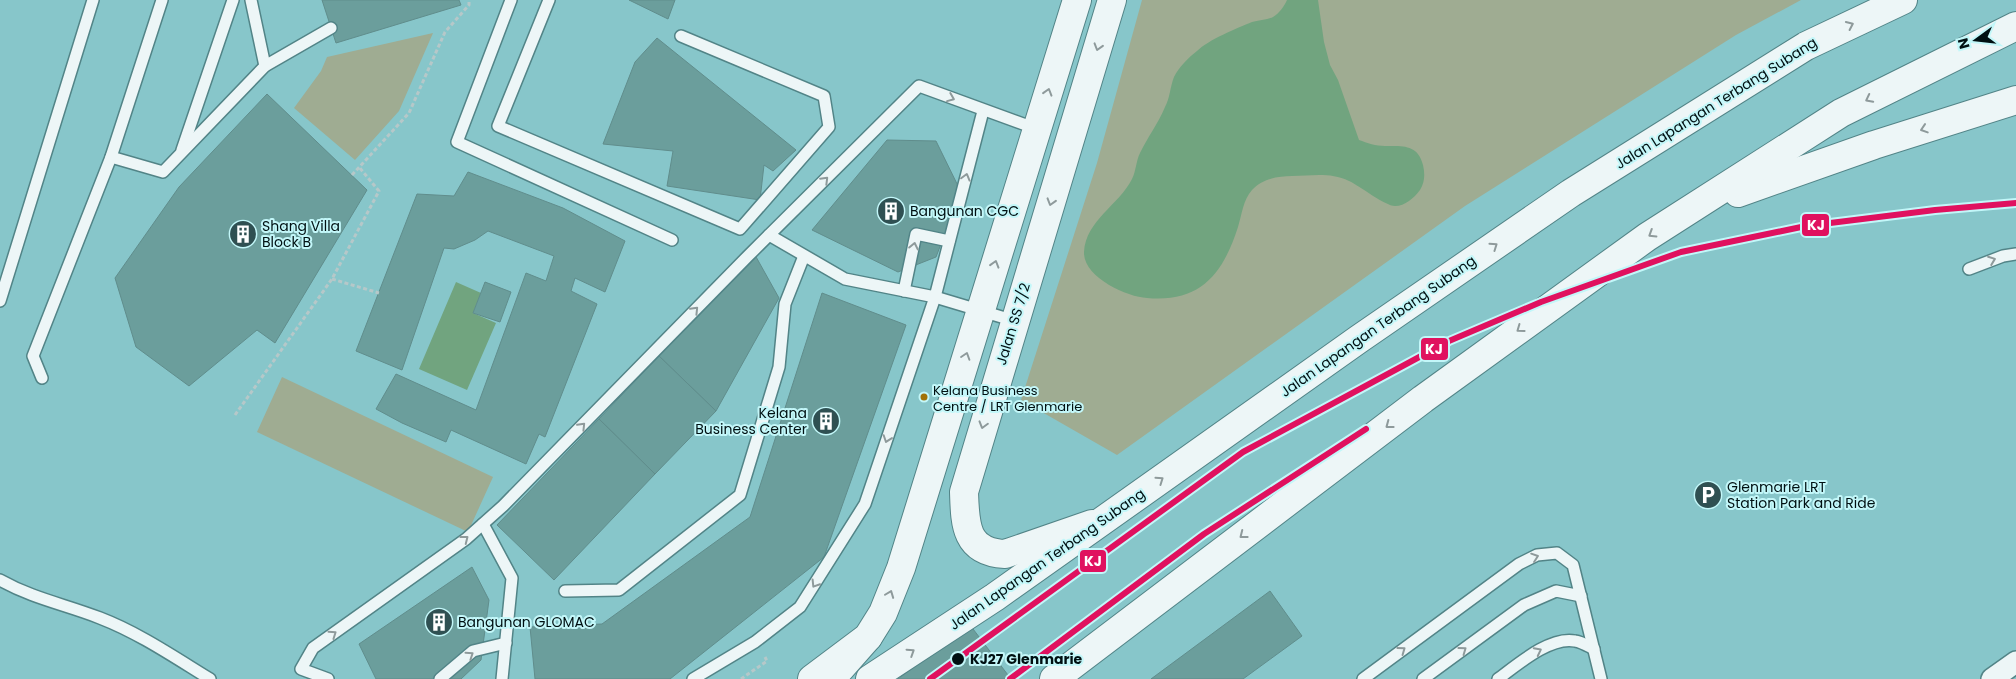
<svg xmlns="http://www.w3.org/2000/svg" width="2016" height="679" viewBox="0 0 2016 679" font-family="Poppins,sans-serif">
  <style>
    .green { fill: #9fac92 }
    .water { fill: #71a47f }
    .building { fill: #6b9e9c; stroke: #608d8c }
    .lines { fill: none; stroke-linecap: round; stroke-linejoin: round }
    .service-casing { stroke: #528487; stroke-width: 14 }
    .minor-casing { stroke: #528487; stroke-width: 24 }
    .tertiary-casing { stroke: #528487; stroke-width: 30 }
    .primary-casing { stroke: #528487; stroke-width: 30 }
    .path { stroke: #b6c8c9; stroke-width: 3; stroke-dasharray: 4 2.5; stroke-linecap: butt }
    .service { stroke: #edf6f7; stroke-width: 11 }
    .minor { stroke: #edf6f7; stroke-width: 21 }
    .tertiary { stroke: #edf6f7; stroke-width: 28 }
    .primary { stroke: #edf6f7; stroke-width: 28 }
    .rail-1-casing { stroke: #c3f7f9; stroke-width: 10 }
    .rail-1 { stroke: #e0115f; stroke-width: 6 }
    .oneway { stroke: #8e9a9b }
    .bus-dot { fill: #a17206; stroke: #c3f7f9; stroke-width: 2 }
    .stop-dot { fill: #001012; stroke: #c3f7f9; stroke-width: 2 }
    .labels { text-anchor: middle; stroke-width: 4; stroke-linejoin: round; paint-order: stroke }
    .bus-label { font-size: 13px; fill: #001012; stroke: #c3f7f9; text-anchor: start }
    .street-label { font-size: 14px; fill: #001012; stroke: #c3f7f9 }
    .poi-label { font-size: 14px; fill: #001012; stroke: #c3f7f9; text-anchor: start }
    .stop-label { font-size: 14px; font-weight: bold; fill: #001012; stroke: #c3f7f9; text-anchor: start }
    .line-badge { stroke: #c3f7f9; stroke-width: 2 }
    .badge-label { font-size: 14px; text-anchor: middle; font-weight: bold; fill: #fff }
  </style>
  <rect width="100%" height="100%" fill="#87c6ca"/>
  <g class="green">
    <polygon points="1142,0 1801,0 1736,35 1465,206 1117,455 1021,400 1097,163"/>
    <polygon points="433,33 399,111 355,160 294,108 321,71 327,57"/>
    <polygon points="282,377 493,477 468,532 257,432"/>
  </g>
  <g class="water">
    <path d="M 1287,0 L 1318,0 L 1324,42 L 1330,65 L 1338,80 L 1359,140 C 1367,143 1376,146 1385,146 C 1402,146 1418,144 1423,165 C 1425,174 1425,182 1420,190 C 1414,198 1405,206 1395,206 C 1385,206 1360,186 1349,181 C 1330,172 1312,176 1292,176 C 1278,176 1262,179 1252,190 C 1243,200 1242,214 1238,227 C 1223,274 1200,303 1147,298 C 1127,297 1083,277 1084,252 C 1086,220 1119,205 1132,179 C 1136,171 1136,161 1140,153 C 1147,138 1158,124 1165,107 C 1170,98 1170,87 1174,77 C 1179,67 1188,58 1197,51 C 1208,40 1237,28 1252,22 C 1258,20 1267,20 1273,17 C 1279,14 1285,5 1287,0 Z"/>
    <polygon points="456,282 481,293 473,313 496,323 467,390 419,369"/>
  </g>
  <g class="building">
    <polygon points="322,0 459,0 461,5 336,43"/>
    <polygon points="629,0 675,0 668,19"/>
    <polygon points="657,38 796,150 773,171 764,165 760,200 667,186 673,151 603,144 635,62"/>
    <polygon points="267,94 367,190 275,343 257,330 189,386 136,347 115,278 179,187"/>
    <polygon points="887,140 936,141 961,192 936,257 898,272 812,230"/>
    <polygon points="468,172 563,208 625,241 605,292 575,278 571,291 597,304 545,437 539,434 526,464 451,430 446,442 402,423 376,409 396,374 476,410 526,273 546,281 554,256 488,231 475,240 454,249 444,248 402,370 356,351 417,194 454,196"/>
    <polygon points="755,255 779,298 716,411 659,356"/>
    <polygon points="485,282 511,292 500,322 473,313"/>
    <polygon points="822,293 906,325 824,557 670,679 535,679 530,627 602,624 750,517"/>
    <polygon points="659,356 716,411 655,474 599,419"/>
    <polygon points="599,419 655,474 554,580 497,525"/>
    <polygon points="472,567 489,600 481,660 461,679 376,679 359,644"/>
    <polygon points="1270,591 1302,636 1243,679 1151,679"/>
    <polygon points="970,625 1011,679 898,679"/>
  </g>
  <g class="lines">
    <g class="service-casing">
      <g id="service">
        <polyline points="251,0 265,66"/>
        <polyline points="511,0 457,142 672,240"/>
        <polyline points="549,0 498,126 740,229 829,127 824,96 681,36"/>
        <polyline points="182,150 233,0"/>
        <polyline points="111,157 163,172 265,66 331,28"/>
        <polyline points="769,235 845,279 935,297 1015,321"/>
        <polyline points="1969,269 2003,256 2016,254"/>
        <polyline points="904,291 916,234 949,241"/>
        <polyline points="0,301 93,0"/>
        <polyline points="42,378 33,356 111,157 162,0"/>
        <polyline points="483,524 512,578 502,679"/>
        <path d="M 0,580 C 34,599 64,604 100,618 C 139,633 174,657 210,679"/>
        <polyline points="565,591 619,590 740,495 779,367 785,304 804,256"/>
        <polyline points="328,679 301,669 313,648 466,539 503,506 748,256 919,86 1037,129"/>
        <polyline points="440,679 473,651 506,643"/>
        <polyline points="693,679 755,642 800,607 865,504 935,297 983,111"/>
        <polyline points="1363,679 1519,564 1537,555 1557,553 1573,565 1601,679"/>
        <polyline points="1423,679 1524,605 1556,591 1581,596"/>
        <path d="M 1498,679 C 1517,665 1550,636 1575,641 C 1582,642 1588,646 1594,649"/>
      </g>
    </g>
    <g class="minor-casing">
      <polyline id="minor" points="1992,679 2016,662"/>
    </g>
    <g class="tertiary-casing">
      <g id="tertiary">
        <path d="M 1092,524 L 1005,554 C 965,552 965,524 964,492 L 1112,0"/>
        <polyline points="812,679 868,637 883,613 901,568 1077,0"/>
      </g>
    </g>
    <g class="primary-casing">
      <g id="primary">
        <polyline points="1738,193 1874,145 2016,100"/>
        <polyline points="831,679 868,637"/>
        <polyline points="870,679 995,597 1359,339 1571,193 1806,46 1903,0"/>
        <polyline points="1054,679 1423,399 1647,237 1841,113 2016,26"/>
      </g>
    </g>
    <g class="path">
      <polyline points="352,175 409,113 445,32 469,5 469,0"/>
      <polyline points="332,279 379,293"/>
      <polyline points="235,415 332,279 379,191 359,167"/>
      <polyline points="741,679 767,661 765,657"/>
    </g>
    <use href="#service" class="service"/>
    <use href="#minor" class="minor"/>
    <use href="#tertiary" class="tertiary"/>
    <use href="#primary" class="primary"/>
    <g class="rail-1-casing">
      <g id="rail-1">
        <polyline points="930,679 1243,452 1449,341 1541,302 1681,252 1806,226 1935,210 2016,203"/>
        <polyline points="1010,679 1204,534 1366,429"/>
      </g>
    </g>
    <use href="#rail-1" class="rail-1"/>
  </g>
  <defs><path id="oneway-chevron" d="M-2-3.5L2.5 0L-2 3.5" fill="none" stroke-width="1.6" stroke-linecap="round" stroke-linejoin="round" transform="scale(1.25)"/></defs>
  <g class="oneway">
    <use href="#oneway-chevron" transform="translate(1850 25) rotate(-25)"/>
    <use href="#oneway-chevron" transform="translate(1098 47) rotate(107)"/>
    <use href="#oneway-chevron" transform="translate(1048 92) rotate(-73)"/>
    <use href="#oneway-chevron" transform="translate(951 98) rotate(22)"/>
    <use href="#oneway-chevron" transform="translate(1869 99) rotate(153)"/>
    <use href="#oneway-chevron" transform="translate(1924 129) rotate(162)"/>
    <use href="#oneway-chevron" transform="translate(966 177) rotate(-75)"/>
    <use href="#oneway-chevron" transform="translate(825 180) rotate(-45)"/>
    <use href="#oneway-chevron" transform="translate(1051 202) rotate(107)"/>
    <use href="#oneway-chevron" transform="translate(1652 234) rotate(148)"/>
    <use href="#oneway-chevron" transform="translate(914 246) rotate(-78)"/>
    <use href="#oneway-chevron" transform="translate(1494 246) rotate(-35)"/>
    <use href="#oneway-chevron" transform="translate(1992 260) rotate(-21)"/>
    <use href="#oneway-chevron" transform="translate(995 264) rotate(-73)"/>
    <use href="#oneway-chevron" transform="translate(695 310) rotate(-46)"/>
    <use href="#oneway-chevron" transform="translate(1520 329) rotate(144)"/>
    <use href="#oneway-chevron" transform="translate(966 356) rotate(-72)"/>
    <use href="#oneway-chevron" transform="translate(983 425) rotate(106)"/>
    <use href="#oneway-chevron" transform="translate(1389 425) rotate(143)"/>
    <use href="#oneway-chevron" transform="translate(582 426) rotate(-46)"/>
    <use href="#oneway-chevron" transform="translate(887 439) rotate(109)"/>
    <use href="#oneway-chevron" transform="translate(1160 480) rotate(-35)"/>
    <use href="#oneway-chevron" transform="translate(1243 535) rotate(142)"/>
    <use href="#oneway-chevron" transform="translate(465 539) rotate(-38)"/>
    <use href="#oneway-chevron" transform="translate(1535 557) rotate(-19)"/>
    <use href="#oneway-chevron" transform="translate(815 584) rotate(122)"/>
    <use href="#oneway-chevron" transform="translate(890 594) rotate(-69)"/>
    <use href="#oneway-chevron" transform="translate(333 634) rotate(-35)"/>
    <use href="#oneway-chevron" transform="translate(1402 650) rotate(-36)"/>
    <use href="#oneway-chevron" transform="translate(1463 650) rotate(-36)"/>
    <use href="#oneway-chevron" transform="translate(1538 651) rotate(-27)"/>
    <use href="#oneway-chevron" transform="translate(911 652) rotate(-33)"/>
    <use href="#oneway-chevron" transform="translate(470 655) rotate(-34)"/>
  </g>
  <defs>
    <g id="building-disc" transform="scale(1.4375)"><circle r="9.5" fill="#2f5052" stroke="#c3f7f9"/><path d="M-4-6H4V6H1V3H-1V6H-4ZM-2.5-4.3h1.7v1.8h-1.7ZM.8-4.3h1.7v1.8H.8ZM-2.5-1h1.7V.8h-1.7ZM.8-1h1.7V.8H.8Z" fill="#fff"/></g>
    <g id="parking-disc" transform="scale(1.4375)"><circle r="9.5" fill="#2f5052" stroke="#c3f7f9"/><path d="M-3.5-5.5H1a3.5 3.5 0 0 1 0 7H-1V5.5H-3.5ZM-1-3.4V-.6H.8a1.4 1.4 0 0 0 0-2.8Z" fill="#fff"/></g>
  </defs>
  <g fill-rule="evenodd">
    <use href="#building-disc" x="891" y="211"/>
    <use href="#building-disc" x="243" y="234"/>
    <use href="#building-disc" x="826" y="421"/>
    <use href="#parking-disc" x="1708" y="495"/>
    <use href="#building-disc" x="439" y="622"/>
  </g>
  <circle class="bus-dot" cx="924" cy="397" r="4.5"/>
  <circle class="stop-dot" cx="958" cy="659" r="7"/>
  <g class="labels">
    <g class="bus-label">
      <text x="933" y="395">Kelana Business<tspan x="933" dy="16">Centre / LRT Glenmarie</tspan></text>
    </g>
    <g class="street-label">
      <text transform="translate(1716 103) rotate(-32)" y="5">Jalan Lapangan Terbang Subang</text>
      <text transform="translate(1013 324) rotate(-73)" y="5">Jalan SS 7/2</text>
      <text transform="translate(1378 326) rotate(-35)" y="5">Jalan Lapangan Terbang Subang</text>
      <text transform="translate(1047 559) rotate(-35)" y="5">Jalan Lapangan Terbang Subang</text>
    </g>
    <g class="poi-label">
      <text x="910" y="216">Bangunan CGC</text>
      <text x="262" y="231">Shang Villa<tspan x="262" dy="16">Block B</tspan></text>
      <text x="807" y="418" text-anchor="end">Kelana<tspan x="807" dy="16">Business Center</tspan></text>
      <text x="1727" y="492">Glenmarie LRT<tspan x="1727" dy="16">Station Park and Ride</tspan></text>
      <text x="458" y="627">Bangunan GLOMAC</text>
    </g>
    <g class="stop-label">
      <text x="970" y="664">KJ27 Glenmarie</text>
    </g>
  </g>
  <g class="line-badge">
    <rect x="1801" y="213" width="29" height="24" rx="5" fill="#e0115f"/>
    <rect x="1420" y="337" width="29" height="24" rx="5" fill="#e0115f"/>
    <rect x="1079" y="549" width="28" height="24" rx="5" fill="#e0115f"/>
  </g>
  <g class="badge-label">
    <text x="1816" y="230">KJ</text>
    <text x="1434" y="354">KJ</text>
    <text x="1093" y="566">KJ</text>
  </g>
  <g transform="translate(1976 40) rotate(255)" stroke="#c3f7f9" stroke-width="4" paint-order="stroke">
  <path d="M0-4L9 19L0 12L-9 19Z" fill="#001012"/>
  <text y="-8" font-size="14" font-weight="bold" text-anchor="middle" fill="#001012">N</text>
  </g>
</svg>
